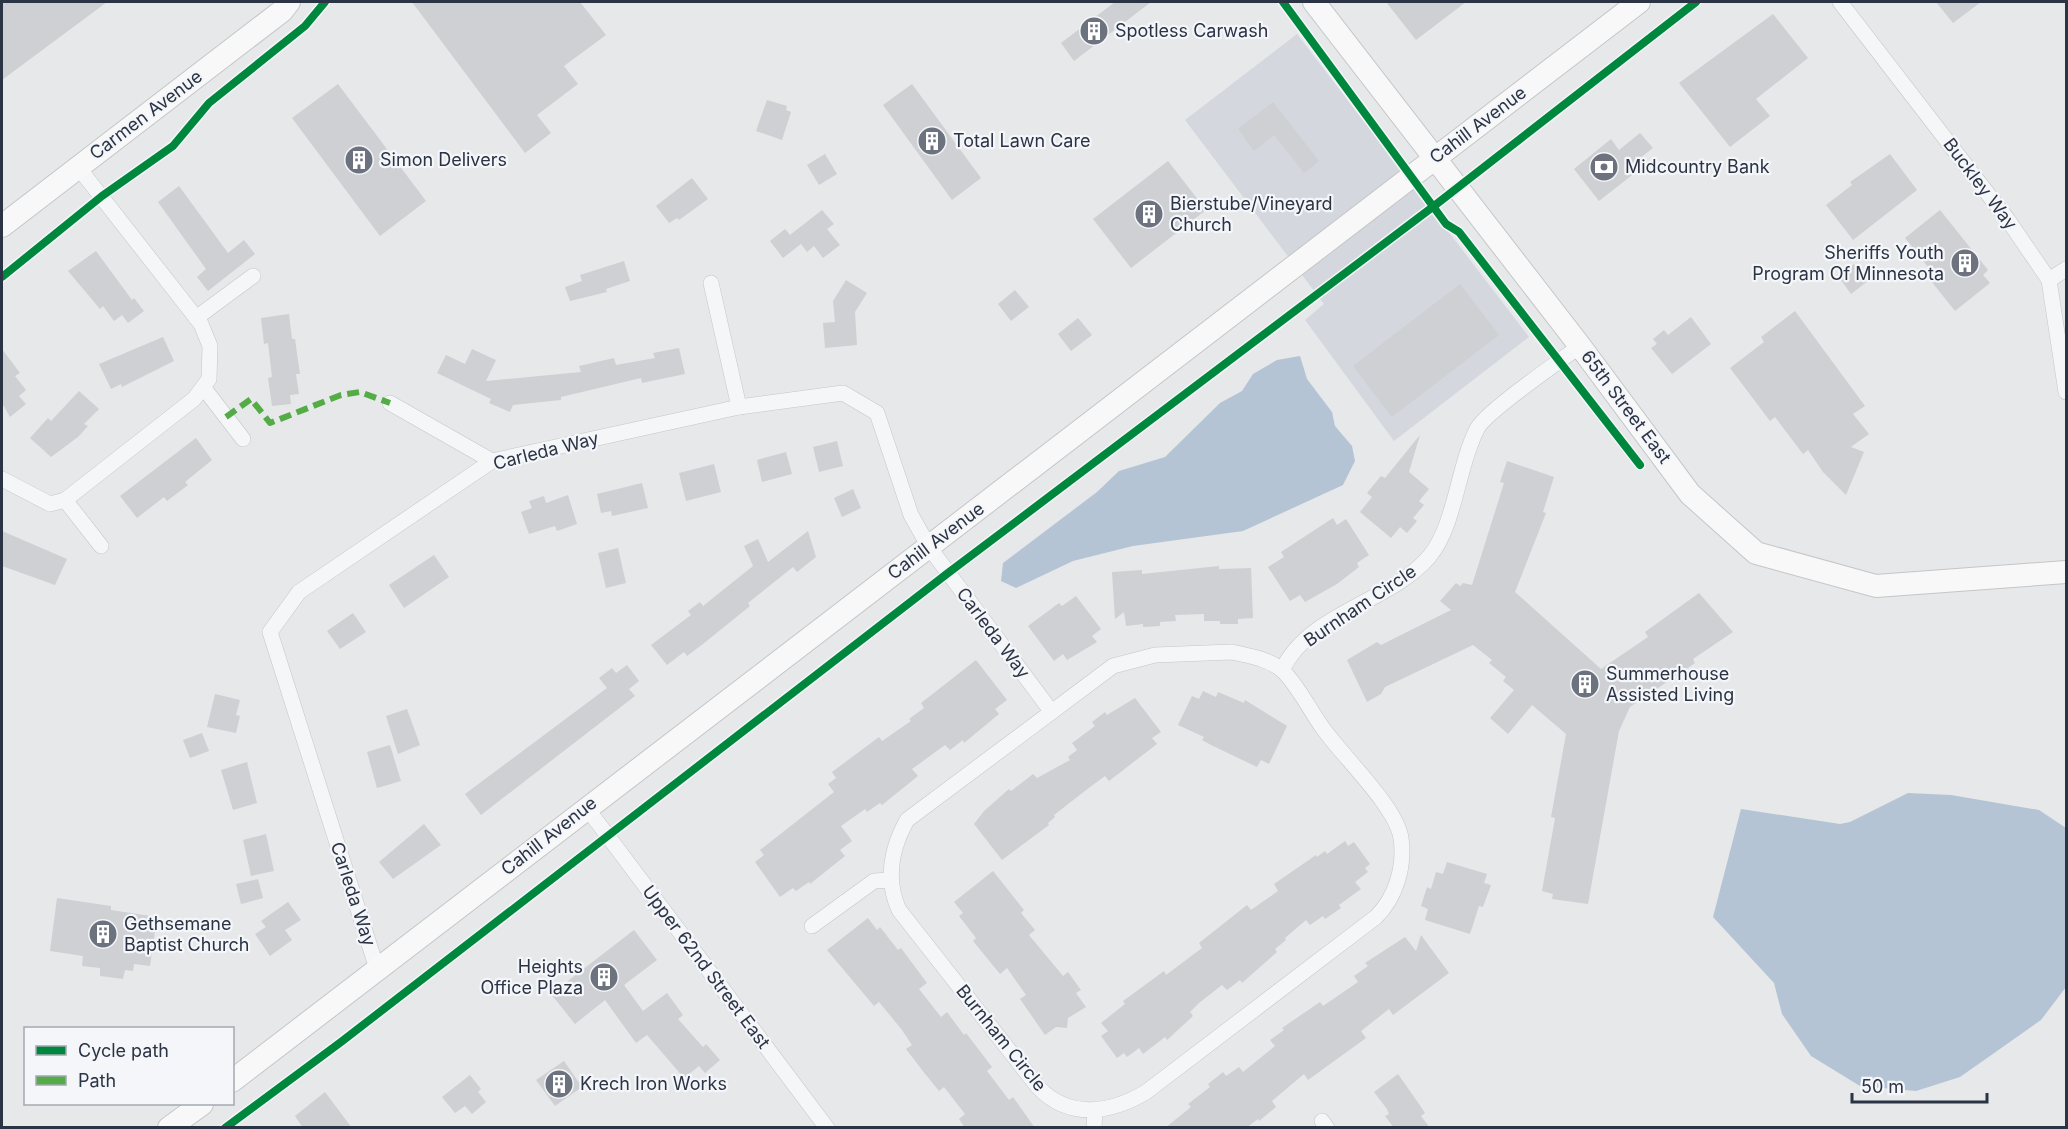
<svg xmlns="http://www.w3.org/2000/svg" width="2068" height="1129" viewBox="0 0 2068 1129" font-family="Inter,sans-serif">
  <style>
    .built { fill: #d4d7dd }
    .water { fill: #b4c4d5 }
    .building { fill: #ced0d3 }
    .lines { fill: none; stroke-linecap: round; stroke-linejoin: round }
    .street-casing { stroke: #c4c6c8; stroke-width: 16 }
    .secondary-casing { stroke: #c4c6c8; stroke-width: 24 }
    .street { stroke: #f5f6f7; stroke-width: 15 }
    .secondary { stroke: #f8f8f8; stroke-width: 22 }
    .quiet { stroke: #54ac47; stroke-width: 6; stroke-dasharray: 12 6; stroke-linecap: butt }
    .cycleway-casing { stroke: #f4f6f9; stroke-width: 11 }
    .cycleway { stroke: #00873e; stroke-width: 8 }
    .labels { text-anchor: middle; stroke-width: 4.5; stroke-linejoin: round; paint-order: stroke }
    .poi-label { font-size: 18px; fill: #2b3445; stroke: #f4f6f9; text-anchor: start }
    .street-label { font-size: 18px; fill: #2b3445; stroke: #f4f6f9 }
  </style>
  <rect width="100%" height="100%" fill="#e6e8ea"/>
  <polygon class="built" points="1297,34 1529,337 1394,441 1305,320 1324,304 1185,120"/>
  <g class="water">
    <polygon points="1300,356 1307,379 1332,412 1335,426 1352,446 1355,461 1343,485 1243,531 1133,546 1073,561 1016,588 1001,581 1003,563 1097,492 1119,471 1165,457 1220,403 1242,391 1253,374 1277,360"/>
    <polygon points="1908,793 1951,795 2039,810 2066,828 2066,987 2041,1020 1960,1077 1916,1091 1860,1086 1811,1056 1782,1014 1774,983 1713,917 1741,809 1840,824 1850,822"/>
  </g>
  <g class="building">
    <polygon points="2,2 107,2 2,80"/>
    <polygon points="412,2 580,2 606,35 564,66 578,84 537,115 551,133 525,153"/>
    <polygon points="1115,2 1151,2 1074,61 1061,43"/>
    <polygon points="1386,2 1466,2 1416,40"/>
    <polygon points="1936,2 1981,2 1953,23"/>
    <polygon points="1773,14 1808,58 1756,99 1770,116 1730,147 1679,83"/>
    <polygon points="338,84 426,201 380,236 292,118"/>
    <polygon points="912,84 981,178 952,200 883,105"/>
    <polygon points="767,100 787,106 786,110 791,112 782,140 756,131"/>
    <polygon points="1273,102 1319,161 1304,173 1274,135 1254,151 1238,129"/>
    <polygon points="1640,133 1653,148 1631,165 1636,172 1599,201 1574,169 1611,139 1619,150"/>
    <polygon points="825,154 837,174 819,185 807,165"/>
    <polygon points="1890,154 1917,190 1853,240 1826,205 1852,185 1850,182"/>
    <polygon points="1168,161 1206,210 1131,268 1093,219"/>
    <polygon points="692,178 708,199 679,220 677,218 669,223 656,206"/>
    <polygon points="179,186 228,253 244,240 255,254 208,291 197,277 206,269 158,202"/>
    <polygon points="822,210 834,224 827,229 840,245 823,258 814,246 807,252 801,244 783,258 770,241 785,229 790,235"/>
    <polygon points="1940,210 1988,270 1983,275 1990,283 1955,311 1931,281 1936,277 1905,238"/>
    <polygon points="96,251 132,300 134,298 144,311 128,323 122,315 114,321 103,306 100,309 68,271"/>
    <polygon points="624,261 630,281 606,289 607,292 570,301 565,287 582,281 580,275"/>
    <polygon points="1854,264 1868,281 1851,294 1838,276"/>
    <polygon points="846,280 867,293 855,312 857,345 825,348 823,323 835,322 833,301"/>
    <polygon points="1460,284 1499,335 1392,417 1353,366"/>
    <polygon points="1015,290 1029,307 1011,321 998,304"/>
    <polygon points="1795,311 1865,406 1853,414 1869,434 1851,447 1864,452 1846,495 1823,472 1808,450 1803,454 1775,417 1770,421 1730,368 1764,342 1761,337"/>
    <polygon points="289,314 292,339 295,339 300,374 296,374 299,394 290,395 291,404 272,406 268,378 272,377 268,343 264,344 261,318"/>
    <polygon points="1691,317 1711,344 1672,374 1651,348 1657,344 1653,339 1664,330 1668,335"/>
    <polygon points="1078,318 1092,335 1071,351 1058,334"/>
    <polygon points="163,337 174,361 122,387 121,384 111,389 99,364"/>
    <polygon points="679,348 685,374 642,383 641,378 561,397 561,400 513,405 510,412 489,403 491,399 437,373 446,355 465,364 472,349 496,360 486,381 581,372 579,366 614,358 616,365 655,358 653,353"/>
    <polygon points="2,349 20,373 15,376 26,390 19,396 26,404 10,417 2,403"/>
    <polygon points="79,391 99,409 84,424 88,426 78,437 51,457 30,438 48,418 51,421"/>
    <polygon points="1420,435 1409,472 1429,489 1419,501 1424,505 1413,518 1417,521 1407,533 1400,527 1391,538 1360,512 1372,497 1367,493 1381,476 1385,478"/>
    <polygon points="196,438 212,460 185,482 188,485 167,501 164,497 137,518 120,496"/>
    <polygon points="837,441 843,466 819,472 813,447"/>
    <polygon points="786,452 792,474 762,482 757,460"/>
    <polygon points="1507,461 1554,477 1543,512 1546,513 1515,592 1601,669 1648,637 1645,632 1699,593 1733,632 1693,659 1695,663 1630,707 1619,731 1588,904 1552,899 1553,894 1542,891 1555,818 1551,817 1566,734 1532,705 1508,734 1490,718 1514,690 1503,681 1506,677 1489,663 1492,660 1473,645 1385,687 1381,694 1367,702 1347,660 1377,642 1381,645 1451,610 1440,601 1456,583 1460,586 1463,583 1472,585 1504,483 1500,482"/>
    <polygon points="714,464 721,492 686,501 679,473"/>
    <polygon points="642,483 648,508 612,516 611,511 601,513 597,494"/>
    <polygon points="853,489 861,508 842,517 834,498"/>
    <polygon points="568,495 577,524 557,531 555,526 529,534 521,512 532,508 529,501 544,496 546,503"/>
    <polygon points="1333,518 1337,525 1346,519 1369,555 1357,563 1359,567 1337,584 1305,602 1300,595 1290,601 1268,567 1284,557 1281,552"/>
    <polygon points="2,531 67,559 55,585 2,566"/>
    <polygon points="808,531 816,557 797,572 793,567 748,603 750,606 703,644 687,656 684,652 667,665 651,645 691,615 688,611 700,602 703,606 753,566 744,546 758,539 768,562"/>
    <polygon points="618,548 626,583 606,588 598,553"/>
    <polygon points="434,555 449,577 404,608 389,585"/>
    <polygon points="1219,566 1219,569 1251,568 1253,618 1238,619 1238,624 1220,624 1220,621 1204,621 1204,614 1175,615 1176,621 1160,622 1160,626 1143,627 1143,624 1126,626 1124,612 1115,619 1112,572 1142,570 1142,574"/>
    <polygon points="1076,596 1101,629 1092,636 1097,642 1067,660 1063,654 1054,661 1028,626 1059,603 1062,606"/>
    <polygon points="353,613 366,632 340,649 327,631"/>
    <polygon points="976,660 1007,700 995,709 999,714 964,743 963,740 950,750 945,745 912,769 918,776 882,805 880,803 867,812 865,809 841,826 852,841 840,850 845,856 810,884 809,882 796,891 793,888 780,897 755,862 764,855 760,850 834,792 828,784 836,778 832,772 879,737 882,741 911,721 909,719 924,708 921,703"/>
    <polygon points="627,665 639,681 629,689 635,696 481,815 465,794 607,688 599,678 612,668 616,673"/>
    <polygon points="1203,691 1216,697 1218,692 1244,703 1245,700 1287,726 1269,764 1261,760 1257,767 1211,745 1202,740 1204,737 1178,725 1192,696 1199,699"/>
    <polygon points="215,694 240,700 236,715 240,716 236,733 207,727"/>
    <polygon points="1135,698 1161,732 1152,738 1157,744 1109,781 1105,776 1090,787 1054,815 1055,817 1048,823 1049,825 1002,860 974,824 984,811 1009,789 1011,791 1033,774 1037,778 1070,760 1068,757 1077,750 1072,743 1095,726 1092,722 1105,712 1107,715"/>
    <polygon points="407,709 420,745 398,754 386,716"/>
    <polygon points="202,733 209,751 190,758 183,740"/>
    <polygon points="390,745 401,781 377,788 367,752"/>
    <polygon points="247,762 257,803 233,810 221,770"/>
    <polygon points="424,824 441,845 393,879 379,862"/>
    <polygon points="266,834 274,871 251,876 243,840"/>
    <polygon points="1345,841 1348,846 1354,842 1370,864 1365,868 1368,872 1355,882 1361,889 1339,905 1341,908 1325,919 1323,916 1310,925 1306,920 1285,938 1286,940 1275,949 1277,952 1242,983 1240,980 1227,990 1222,985 1199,1003 1190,1012 1193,1016 1167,1040 1165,1037 1143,1054 1139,1048 1127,1057 1124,1053 1117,1058 1101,1036 1108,1031 1101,1023 1125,1004 1123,1001 1164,971 1166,975 1202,948 1199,943 1247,905 1251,910 1278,891 1274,884 1316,855 1317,857 1325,851 1327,854"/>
    <polygon points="1447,862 1487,874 1484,883 1491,885 1483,907 1479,906 1470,934 1425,920 1428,909 1421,906 1427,887 1431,889 1436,872 1443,874"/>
    <polygon points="993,871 1024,910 1021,913 1035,930 1029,935 1063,976 1068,972 1081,990 1076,993 1086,1007 1068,1018 1067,1028 1056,1027 1045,1035 1020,999 1026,995 1007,968 1000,974 973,941 976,938 959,916 963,913 954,902"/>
    <polygon points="258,879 263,898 241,904 236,884"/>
    <polygon points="57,898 111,906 111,910 157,917 150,966 134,964 133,971 125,970 123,979 100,976 100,968 82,966 83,956 50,951"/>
    <polygon points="288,902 301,920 285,930 292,940 270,956 255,934 266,927 261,921"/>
    <polygon points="868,918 877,930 880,927 898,950 901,948 927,983 919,989 941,1017 947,1012 964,1035 966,1033 992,1067 987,1071 1009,1100 1013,1097 1035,1128 965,1128 959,1119 965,1114 944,1087 939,1091 922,1070 906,1049 912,1045 902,1030 879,1002 874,1006 827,950"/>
    <polygon points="634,930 657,960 624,985 643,1011 667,993 683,1015 678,1019 703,1047 706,1044 720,1060 705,1073 699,1066 684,1078 647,1035 636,1043 605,1000 575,1024 551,994"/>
    <polygon points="1421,935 1449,973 1393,1015 1389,1009 1361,1031 1366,1038 1308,1080 1304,1074 1272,1101 1276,1107 1259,1121 1258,1119 1246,1128 1165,1128 1191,1107 1188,1104 1210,1087 1208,1084 1223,1072 1226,1076 1239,1067 1243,1072 1275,1046 1270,1040 1284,1030 1282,1028 1320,1002 1323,1006 1358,982 1354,976 1368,966 1365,963 1405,937 1416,951"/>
    <polygon points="564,1061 582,1087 555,1106 536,1080"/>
    <polygon points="1398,1074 1419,1104 1425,1113 1421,1116 1430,1128 1394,1128 1385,1116 1389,1114 1387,1109 1374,1092"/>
    <polygon points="470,1075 481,1089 478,1092 486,1102 472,1114 465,1106 455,1113 442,1097"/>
    <polygon points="325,1092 352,1128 303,1128 295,1116"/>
  </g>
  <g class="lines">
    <g class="street-casing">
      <g id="street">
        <polyline points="1840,2 2008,220 2049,280 2066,392"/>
        <polyline points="2049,280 2066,269"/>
        <polyline points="711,283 739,407"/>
        <polyline points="196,318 253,276"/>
        <polyline points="203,387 243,439"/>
        <polyline points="390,403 492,461"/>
        <polyline points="2,479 50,504 65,500 194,399 209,379 210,346 201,324 78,167"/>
        <polyline points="65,500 101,546"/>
        <path d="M 1232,652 C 1249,656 1270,659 1283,671 C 1299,687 1309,709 1322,727 C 1342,756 1396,806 1401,838 C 1405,867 1396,897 1376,917 L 1146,1092 C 1111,1113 1069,1120 1038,1087 L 899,910 C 885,879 891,849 907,820 L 1113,666 L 1155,655 Z"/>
        <path d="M 1282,670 C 1310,612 1389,603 1429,557 C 1456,524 1457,468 1477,429 C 1485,412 1560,361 1580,346"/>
        <polyline points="586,807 827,1128"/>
        <polyline points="812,926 874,881 890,880"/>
        <polyline points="377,969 270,632 299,592 492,461 739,407 843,393 877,413 911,515 929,547 1051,711"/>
        <polyline points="1322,1121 1327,1128"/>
        <polyline points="1094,1128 1095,1110"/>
      </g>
    </g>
    <g class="secondary-casing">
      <g id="secondary">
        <polyline points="1314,2 1580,346 1690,494 1756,553 1876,586 2066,572"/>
        <polyline points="2,226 282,11 289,2"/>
        <polyline points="232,1081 1639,2"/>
        <polyline points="169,1128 202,1104"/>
      </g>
    </g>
    <use href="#street" class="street"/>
    <use href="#secondary" class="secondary"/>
    <polyline class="quiet" points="226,417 251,399 270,423 341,395 360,392 390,403"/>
    <g class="cycleway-casing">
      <g id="cycleway">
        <polyline points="1283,2 1446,224 1459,232 1640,465"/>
        <polyline points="2,277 102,196 173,146 209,103 305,26 325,2"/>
        <polyline points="225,1128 341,1042 948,573 1434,206 1696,2"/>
      </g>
    </g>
    <use href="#cycleway" class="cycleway"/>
  </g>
  <defs>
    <g id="building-disc" transform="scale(1.5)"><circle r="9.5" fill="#6c737f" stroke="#f4f6f9"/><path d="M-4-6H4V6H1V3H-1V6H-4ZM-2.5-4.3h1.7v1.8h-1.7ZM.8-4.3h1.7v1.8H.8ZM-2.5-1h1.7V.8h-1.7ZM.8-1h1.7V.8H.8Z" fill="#fff"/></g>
    <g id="bank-disc" transform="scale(1.5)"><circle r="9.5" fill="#6c737f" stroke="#f4f6f9"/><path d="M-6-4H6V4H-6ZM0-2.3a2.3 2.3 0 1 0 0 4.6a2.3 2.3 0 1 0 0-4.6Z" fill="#fff"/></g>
  </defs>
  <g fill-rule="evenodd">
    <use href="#building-disc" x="1094" y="31"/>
    <use href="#building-disc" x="932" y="141"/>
    <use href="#building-disc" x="359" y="160"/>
    <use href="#bank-disc" x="1604" y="167"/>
    <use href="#building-disc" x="1149" y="214"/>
    <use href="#building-disc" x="1965" y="263"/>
    <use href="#building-disc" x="1585" y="684"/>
    <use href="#building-disc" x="103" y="934"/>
    <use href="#building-disc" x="604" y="977"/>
    <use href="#building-disc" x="559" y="1084"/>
  </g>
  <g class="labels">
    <g class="poi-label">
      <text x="1115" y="37">Spotless Carwash</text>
      <text x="953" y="147">Total Lawn Care</text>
      <text x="380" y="166">Simon Delivers</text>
      <text x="1625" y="173">Midcountry Bank</text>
      <text x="1170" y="210">Bierstube/Vineyard<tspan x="1170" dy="21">Church</tspan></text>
      <text x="1944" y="259" text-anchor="end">Sheriffs Youth<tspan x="1944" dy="21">Program Of Minnesota</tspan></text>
      <text x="1606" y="680">Summerhouse<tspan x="1606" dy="21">Assisted Living</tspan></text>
      <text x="124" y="930">Gethsemane<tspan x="124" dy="21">Baptist Church</tspan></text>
      <text x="583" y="973" text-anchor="end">Heights<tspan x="583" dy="21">Office Plaza</tspan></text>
      <text x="580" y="1090">Krech Iron Works</text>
    </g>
    <g class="street-label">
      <text transform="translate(146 115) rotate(-37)" y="6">Carmen Avenue</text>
      <text transform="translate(1478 125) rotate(-37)" y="6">Cahill Avenue</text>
      <text transform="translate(1980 184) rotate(53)" y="6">Buckley Way</text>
      <text transform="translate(1626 407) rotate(53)" y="6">65th Street East</text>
      <text transform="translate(546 451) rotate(-14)" y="6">Carleda Way</text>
      <text transform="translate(936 541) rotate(-37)" y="6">Cahill Avenue</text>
      <text transform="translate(1360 606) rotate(-34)" y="6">Burnham Circle</text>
      <text transform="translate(993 633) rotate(53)" y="6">Carleda Way</text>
      <text transform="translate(549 836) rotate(-38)" y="6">Cahill Avenue</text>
      <text transform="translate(353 894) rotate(72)" y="6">Carleda Way</text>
      <text transform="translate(706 967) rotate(53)" y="6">Upper 62nd Street East</text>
      <text transform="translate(1001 1038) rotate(51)" y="6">Burnham Circle</text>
    </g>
  </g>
  <rect width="2068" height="1129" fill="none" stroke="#2b3445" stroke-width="6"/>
  <rect x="24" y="1027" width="210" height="78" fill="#f4f6f9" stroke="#a4a8b1" stroke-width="1.5"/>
  <rect x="36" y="1046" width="30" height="9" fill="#00873e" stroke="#a4a8b1" stroke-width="1.5"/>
  <text x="78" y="1057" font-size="18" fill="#2b3445">Cycle path</text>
  <rect x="36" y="1076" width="30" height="9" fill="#54ac47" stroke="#a4a8b1" stroke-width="1.5"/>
  <text x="78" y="1087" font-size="18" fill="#2b3445">Path</text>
  <path d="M1852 1093v9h135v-9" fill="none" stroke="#2b3445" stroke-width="3"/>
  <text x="1861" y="1093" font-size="18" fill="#2b3445" stroke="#f4f6f9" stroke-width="4.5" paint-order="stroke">50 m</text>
</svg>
